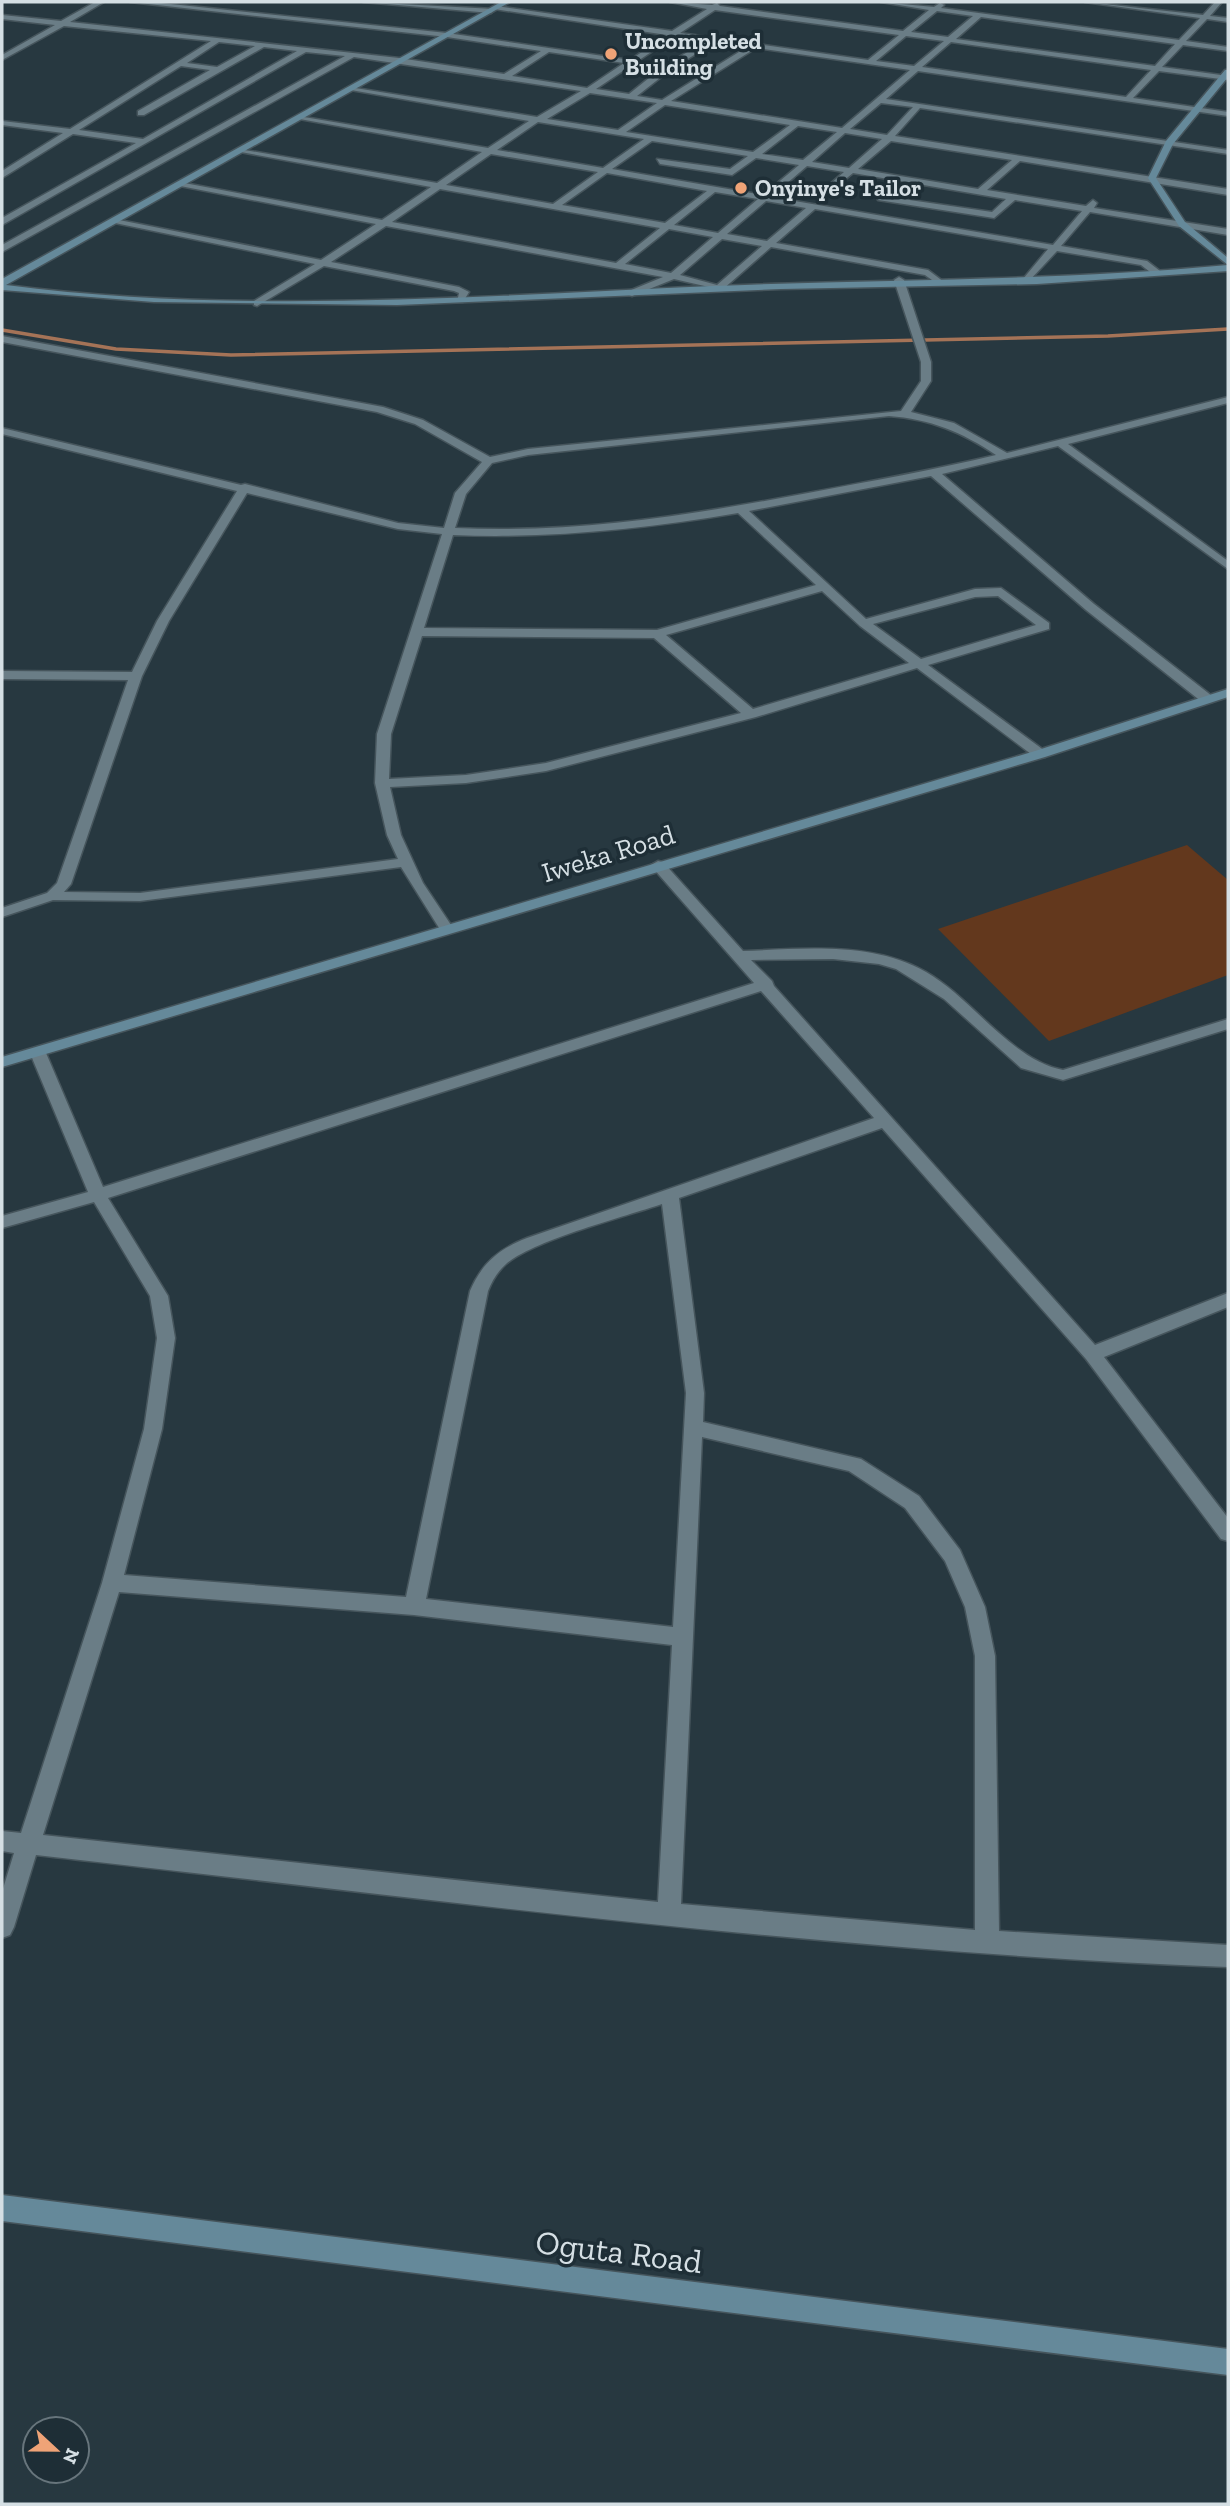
<svg xmlns="http://www.w3.org/2000/svg" width="1230" height="2506" viewBox="0 0 1230 2506" font-family="'Zilla Slab',serif">
  <style>
    .green { fill: #63381d }
    .lines { fill: none; stroke-linecap: round; stroke-linejoin: round }
    .stream { stroke: #a57357; stroke-width: 3.5 }
    .street-casing { stroke: #46555c; stroke-width: 3 }
    .secondary-casing { stroke: #46555c; stroke-width: 3 }
    .street { fill: #6a7d86; fill-rule: evenodd }
    .secondary { fill: #65899a; fill-rule: evenodd }
    .poi-dot { fill: #efa377; stroke: #1e2e36; stroke-width: 2.5 }
    .labels { text-anchor: middle; stroke-width: 7; stroke-linejoin: round; paint-order: stroke }
    .far-poi-label { font-size: 23px; font-weight: bold; fill: #d5dfe4; stroke: #1e2e36; text-anchor: start }
    .street-label { font-size: 28px; fill: #d5dfe4; stroke: #1e2e36 }
    .near-street-label { font-size: 33px; fill: #d5dfe4; stroke: #1e2e36 }
  </style>
  <rect width="100%" height="100%" fill="#273840"/>
  <polygon class="green" points="1187,845 1228,880 1228,975 1049,1041 938,929"/>
  <g class="lines">
    <polyline class="stream" points="2,330 116,349 231,355 1108,336 1228,329"/>
    <g class="street-casing">
      <g id="street">
        <path d="M 95,2 L 104,2 L 70,22 L 399,58 L 504,74 L 541,51 L 447,37 L 130,2 L 152,2 L 447,33 L 630,60 L 667,35 L 494,9 L 491,13 L 363,2 L 494,9 L 496,6 L 672,31 L 707,9 L 670,2 L 712,5 L 717,3 L 720,6 L 903,31 L 929,10 L 881,2 L 934,7 L 940,3 L 944,5 L 941,8 L 1179,40 L 1200,18 L 1085,2 L 1203,15 L 1215,2 L 1222,2 L 1210,16 L 1228,18 L 1228,22 L 1207,19 L 1186,41 L 1228,47 L 1228,51 L 1183,45 L 1162,67 L 1228,76 L 1228,80 L 1159,71 L 1133,98 L 1228,112 L 1228,116 L 918,71 L 886,99 L 1228,150 L 1228,154 L 920,108 L 895,136 L 1228,189 L 1228,195 L 1020,161 L 987,190 L 1086,206 L 1093,200 L 1097,203 L 1094,208 L 1228,229 L 1228,235 L 1090,212 L 1061,246 L 1147,261 L 1160,271 L 1160,275 L 1154,275 L 1141,265 L 1057,251 L 1028,282 L 1023,279 L 1048,249 L 815,209 L 776,243 L 928,270 L 944,282 L 939,285 L 925,275 L 771,247 L 722,290 L 674,279 L 632,296 L 629,295 L 629,291 L 663,277 L 386,226 L 331,262 L 459,287 L 469,292 L 463,302 L 457,302 L 459,293 L 454,291 L 324,266 L 257,306 L 254,305 L 254,301 L 315,264 L 110,222 L 114,219 L 321,260 L 376,224 L 175,185 L 179,182 L 382,220 L 431,187 L 235,151 L 239,149 L 437,183 L 482,152 L 294,118 L 298,116 L 488,148 L 529,121 L 345,89 L 349,87 L 537,117 L 581,91 L 354,57 L 2,252 L 2,245 L 345,56 L 306,52 L 2,225 L 2,218 L 136,143 L 73,134 L 2,178 L 2,171 L 63,133 L 2,125 L 2,121 L 70,129 L 211,41 L 64,26 L 2,60 L 2,55 L 55,25 L 2,19 L 2,15 L 61,21 ZM 715,10 L 899,35 L 868,60 L 680,33 ZM 937,11 L 973,16 L 948,37 L 911,32 ZM 981,17 L 1175,44 L 1155,66 L 956,39 ZM 675,36 L 706,41 L 664,66 L 629,94 L 596,89 ZM 906,36 L 944,41 L 914,66 L 876,61 ZM 219,42 L 255,46 L 217,67 L 187,63 ZM 715,42 L 747,47 L 662,100 L 637,96 L 670,70 ZM 951,42 L 1151,70 L 1126,97 L 922,67 ZM 264,47 L 297,51 L 143,139 L 79,130 L 181,66 L 210,70 L 138,111 L 138,115 L 144,115 ZM 756,48 L 910,70 L 842,128 L 671,101 ZM 549,52 L 624,63 L 587,88 L 512,76 ZM 590,93 L 657,103 L 618,130 L 547,119 ZM 881,103 L 913,107 L 887,135 L 850,129 ZM 665,105 L 790,125 L 753,152 L 626,132 ZM 538,122 L 644,139 L 603,168 L 497,150 ZM 798,126 L 837,132 L 803,160 L 762,154 ZM 845,133 L 882,139 L 849,168 L 812,162 ZM 652,141 L 748,156 L 730,169 L 657,159 L 660,164 L 732,175 L 756,158 L 799,165 L 763,195 L 612,169 ZM 891,141 L 1012,160 L 978,189 L 858,169 ZM 491,154 L 598,172 L 553,204 L 446,185 ZM 807,166 L 844,172 L 829,185 L 832,190 L 853,173 L 1006,199 L 992,212 L 875,195 L 878,200 L 994,218 L 1015,200 L 1082,211 L 1053,245 L 771,197 ZM 607,173 L 707,191 L 665,223 L 562,205 ZM 440,189 L 660,228 L 616,263 L 392,222 ZM 715,192 L 758,199 L 718,233 L 674,225 ZM 766,201 L 806,208 L 767,241 L 727,234 ZM 669,229 L 713,237 L 671,273 L 625,264 ZM 722,239 L 762,246 L 717,285 L 680,275 Z"/>
        <path d="M 899,277 L 904,280 L 931,362 L 931,381 L 911,412 L 954,423 L 1007,453 L 1228,397 L 1228,403 L 1068,444 L 1228,561 L 1228,569 L 1058,446 L 942,474 L 1094,604 L 1212,696 L 1212,702 L 1202,702 L 1086,610 L 931,476 L 749,511 L 866,619 L 975,589 L 1001,588 L 1049,623 L 1049,629 L 928,665 L 1045,751 L 1045,757 L 1035,757 L 917,668 L 756,717 L 546,771 L 466,783 L 390,787 L 401,835 L 423,883 L 453,928 L 451,931 L 441,931 L 401,867 L 140,901 L 53,900 L 2,917 L 2,908 L 47,893 L 57,883 L 128,680 L 2,679 L 2,671 L 132,672 L 157,621 L 237,491 L 2,434 L 2,428 L 241,485 L 245,484 L 398,523 L 444,528 L 455,493 L 482,462 L 415,424 L 377,412 L 2,342 L 2,336 L 383,407 L 423,420 L 490,457 L 528,449 L 901,411 L 921,381 L 921,362 L 894,280 ZM 889,416 C 930,419 962,432 996,455 C 934,470 871,481 808,493 C 691,515 575,534 455,528 L 466,494 L 492,463 L 528,455 ZM 247,493 L 398,529 L 442,534 L 377,734 L 375,783 L 387,835 L 398,859 L 140,893 L 64,892 L 71,884 L 142,676 L 169,621 ZM 738,513 L 816,585 L 657,630 L 424,628 L 453,535 C 549,539 643,529 738,513 ZM 822,591 L 860,626 L 909,663 L 753,709 L 666,635 ZM 998,596 L 1036,625 L 921,659 L 873,624 L 975,597 ZM 422,636 L 654,638 L 741,713 L 546,763 L 466,775 L 389,779 L 391,734 Z"/>
        <path d="M 658,861 L 663,862 L 743,951 C 802,949 872,941 926,972 C 972,998 1012,1061 1063,1070 L 1228,1019 L 1228,1029 L 1063,1080 L 1021,1068 L 944,999 L 896,969 L 879,964 L 833,959 L 751,960 L 772,981 L 774,986 L 1095,1345 L 1228,1293 L 1228,1307 L 1104,1357 L 1228,1518 L 1228,1541 L 1221,1539 L 1086,1359 L 882,1128 L 679,1198 L 704,1393 L 703,1422 L 861,1459 L 919,1496 L 960,1550 L 985,1607 L 995,1656 L 999,1931 L 1228,1945 L 1228,1967 C 830,1952 432,1899 36,1855 L 14,1927 L 10,1935 L 2,1938 L 2,1892 L 14,1853 L 2,1851 L 2,1831 L 21,1833 L 102,1583 L 144,1429 L 157,1338 L 150,1296 L 94,1202 L 2,1228 L 2,1216 L 88,1192 L 30,1053 L 38,1048 L 46,1053 L 103,1187 L 754,983 L 653,868 L 651,865 ZM 761,991 L 874,1118 L 527,1238 C 499,1249 482,1263 470,1291 L 406,1597 L 124,1575 L 162,1429 L 175,1338 L 168,1296 L 108,1198 ZM 662,1204 L 686,1393 L 673,1627 L 426,1599 L 488,1291 C 492,1281 497,1272 506,1264 C 534,1240 624,1217 662,1204 ZM 702,1437 L 849,1471 L 905,1508 L 945,1561 L 965,1607 L 975,1656 L 975,1930 L 681,1904 ZM 119,1592 L 414,1615 L 672,1645 L 658,1902 L 43,1835 Z"/>
      </g>
    </g>
    <g class="secondary-casing">
      <g id="secondary">
        <path d="M 501,2 L 510,2 L 6,285 C 235,315 481,296 712,286 C 884,279 1056,281 1228,265 L 1228,271 L 1037,284 L 781,289 L 397,305 L 154,302 L 2,290 L 2,279 Z"/>
        <polygon points="1225,70 1228,70 1228,77 1173,144 1156,178 1185,222 1228,258 1228,265 1179,226 1148,178 1166,141"/>
        <polygon points="1228,689 1228,697 1045,757 2,1067 2,1057 1035,751"/>
        <polygon points="2,2195 1228,2349 1228,2375 2,2221"/>
      </g>
    </g>
    <use href="#street" class="street"/>
    <use href="#secondary" class="secondary"/>
  </g>
  <g class="poi-dot">
    <circle cx="611" cy="54" r="7"/>
    <circle cx="741" cy="188" r="7"/>
  </g>
  <g class="labels">
    <g class="far-poi-label">
      <text x="625" y="49">Uncompleted<tspan x="625" dy="26">Building</tspan></text>
      <text x="755" y="196">Onyinye's Tailor</text>
    </g>
    <g class="street-label">
      <text transform="translate(608 853) rotate(-17)" y="10">Iweka Road</text>
    </g>
    <g class="near-street-label">
      <text transform="translate(619 2251) rotate(7)" y="12">Oguta Road</text>
    </g>
  </g>
  <rect width="1230" height="2506" fill="none" stroke="#d5dfe4" stroke-width="7"/>
  <g transform="translate(56 2450) rotate(112)"><circle r="33" fill="#1e2e36" stroke="#67757c" stroke-width="2"/>
  <path d="M0-5L12 26L0 18L-12 26Z" fill="#efa377"/>
  <text y="-10" font-size="19" font-weight="bold" text-anchor="middle" fill="#d5dfe4">N</text>
  </g>
</svg>
